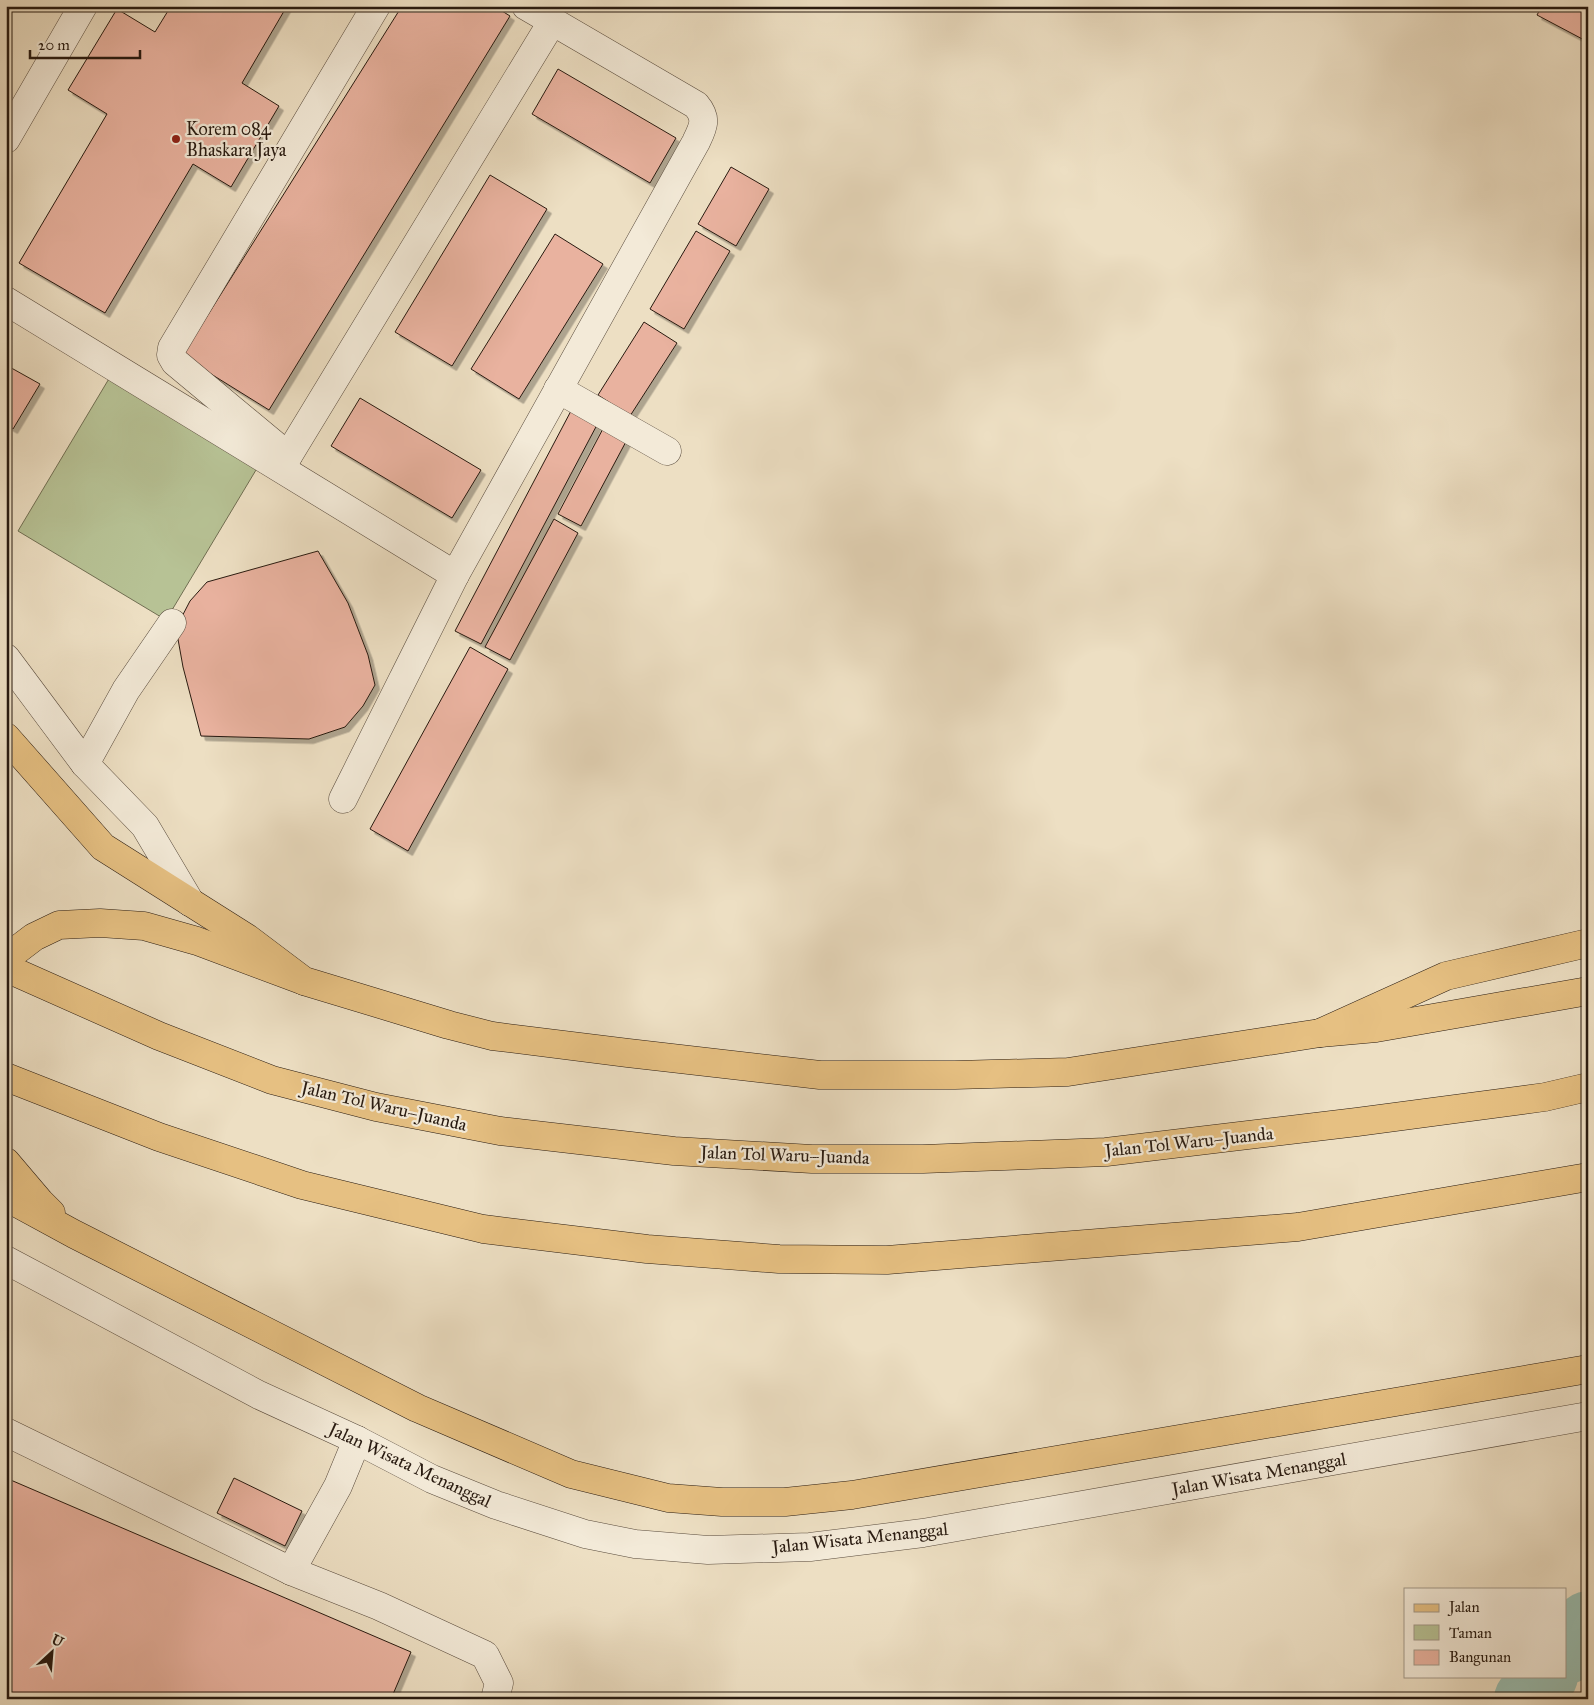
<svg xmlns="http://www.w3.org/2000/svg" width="1594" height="1705" viewBox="0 0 1594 1705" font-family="'IM FELL Great Primer',serif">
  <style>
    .green { fill: #b7c295; stroke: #706e52 }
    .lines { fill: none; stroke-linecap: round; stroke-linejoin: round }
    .river { stroke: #99bdb0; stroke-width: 66 }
    .building { fill: #e9b29f; stroke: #281a10; filter: url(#shadow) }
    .minor-casing { stroke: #594b3d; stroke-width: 29 }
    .major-casing { stroke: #281a10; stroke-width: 29 }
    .highway-casing { stroke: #281a10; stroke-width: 29 }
    .minor { stroke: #f3ead8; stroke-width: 28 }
    .major { stroke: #e6c082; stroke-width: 28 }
    .highway { stroke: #e6c082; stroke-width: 28 }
    .poi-dot { fill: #8f2418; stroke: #f3ead8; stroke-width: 2 }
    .labels { text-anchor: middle; stroke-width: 4.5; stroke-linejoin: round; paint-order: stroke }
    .poi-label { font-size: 18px; fill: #281a10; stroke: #f3ead8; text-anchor: start }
    .street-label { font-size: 18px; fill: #281a10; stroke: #f3ead8 }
  </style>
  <defs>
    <filter id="shadow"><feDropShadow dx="4.5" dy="4.5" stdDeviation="0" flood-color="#0004"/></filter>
  </defs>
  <rect width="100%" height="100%" fill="#eddfc3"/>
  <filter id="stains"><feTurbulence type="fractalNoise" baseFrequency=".004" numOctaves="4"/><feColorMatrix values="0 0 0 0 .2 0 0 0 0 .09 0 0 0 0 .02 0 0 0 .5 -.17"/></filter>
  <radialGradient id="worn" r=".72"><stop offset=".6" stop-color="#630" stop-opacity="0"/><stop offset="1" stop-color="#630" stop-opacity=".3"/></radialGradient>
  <polygon class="green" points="110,377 259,465 166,620 18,531"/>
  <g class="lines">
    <g class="river">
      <polyline points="1565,1652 1588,1624"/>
      <polyline points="1527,1699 1545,1676"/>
    </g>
  </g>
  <g class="building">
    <polygon points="171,6 287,6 242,83 279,106 231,187 193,164 105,313 19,263 107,114 68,90 117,9 155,32"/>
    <polygon points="402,6 494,6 510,16 269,410 182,356"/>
    <polygon points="1542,6 1588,6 1588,42 1537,15"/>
    <polygon points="558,69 676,138 650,183 532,114"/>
    <polygon points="731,167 769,189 736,246 698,224"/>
    <polygon points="490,175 547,209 452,366 395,332"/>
    <polygon points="696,231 730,251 684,329 650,309"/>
    <polygon points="555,234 603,264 519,399 471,369"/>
    <polygon points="644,322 677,343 630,416 598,395"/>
    <polygon points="6,365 40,384 13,429 6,425"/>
    <polygon points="360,398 481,470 452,518 331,446"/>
    <polygon points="572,409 598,423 481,644 455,631"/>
    <polygon points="606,423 629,436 581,526 558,514"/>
    <polygon points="554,519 578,533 510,660 485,647"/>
    <polygon points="318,551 348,603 368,655 375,685 363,706 345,727 309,739 201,736 183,667 176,628 190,601 207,582"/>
    <polygon points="470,647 508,669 408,851 370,829"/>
    <polygon points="6,1478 411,1652 391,1699 6,1699"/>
    <polygon points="234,1478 302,1511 285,1546 217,1513"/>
  </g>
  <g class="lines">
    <g class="minor-casing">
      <g id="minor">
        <polyline points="6,139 83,6"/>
        <path d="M 6,301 L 455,575 L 696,142 C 703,127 708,119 696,105 L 526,6"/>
        <polyline points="558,389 667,451"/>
        <polyline points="288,456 552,22"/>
        <polyline points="280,467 288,456 175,362 171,355 172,348 376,6"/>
        <polyline points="6,658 85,764 145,826 190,902"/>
        <polyline points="85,764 126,690 172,623"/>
        <polyline points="343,799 455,575"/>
        <polyline points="6,1260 259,1395 357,1440 432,1479 496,1505 585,1534 635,1544 708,1550 810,1547 923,1533 1588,1416"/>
        <polyline points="6,1432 291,1571 379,1606 485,1655 499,1683 495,1699"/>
        <polyline points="291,1571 338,1486 357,1440"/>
      </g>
    </g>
    <g class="major-casing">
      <polyline id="major" points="6,737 103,847 247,938 304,981 449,1025 492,1036 628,1053 820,1075 955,1075 1068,1072 1320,1033 1446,976 1588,943"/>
    </g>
    <g class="highway-casing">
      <g id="highway">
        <polyline points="6,960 9,956 34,937 59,925 100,923 144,926 197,941 304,981"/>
        <polyline points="6,968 159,1036 272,1080 376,1107 500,1131 674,1151 812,1159 923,1159 1106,1152 1357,1122 1545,1097 1588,1087"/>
        <polyline points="1320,1033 1376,1028 1588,991"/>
        <polyline points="6,1077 159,1137 302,1185 483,1229 647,1249 779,1259 887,1260 1298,1227 1588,1177"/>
        <polyline points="6,1162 40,1202 51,1213"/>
        <polyline points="6,1197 74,1234 417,1408 571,1474 668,1498 722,1502 785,1502 852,1495 1588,1369"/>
      </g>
    </g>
    <use href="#minor" class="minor"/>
    <use href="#major" class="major"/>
    <use href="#highway" class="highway"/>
  </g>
  <circle class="poi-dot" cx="176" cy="139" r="5"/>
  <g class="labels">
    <g class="poi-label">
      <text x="186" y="135">Korem 084<tspan x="186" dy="21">Bhaskara Jaya</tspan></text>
    </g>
    <g class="street-label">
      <text transform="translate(384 1106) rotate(13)" y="6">Jalan Tol Waru–Juanda</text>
      <text transform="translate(1189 1142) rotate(-6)" y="6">Jalan Tol Waru–Juanda</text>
      <text transform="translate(785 1155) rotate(2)" y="6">Jalan Tol Waru–Juanda</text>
      <text transform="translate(410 1465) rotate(25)" y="6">Jalan Wisata Menanggal</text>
      <text transform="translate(1259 1474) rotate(-10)" y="6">Jalan Wisata Menanggal</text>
      <text transform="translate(860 1538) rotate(-6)" y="6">Jalan Wisata Menanggal</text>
    </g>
  </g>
  <rect width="1594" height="1705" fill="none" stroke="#eddfc3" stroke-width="25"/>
  <rect x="8" y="8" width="1579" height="1690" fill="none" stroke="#281a10" stroke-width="2.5"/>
  <rect x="12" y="12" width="1569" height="1680" fill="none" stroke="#281a10"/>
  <rect x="1404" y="1588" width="162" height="90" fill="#f3ead8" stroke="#a29788"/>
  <rect x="1414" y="1604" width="25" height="8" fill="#e6c082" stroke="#a29788"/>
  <text x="1449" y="1612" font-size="15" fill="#281a10">Jalan</text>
  <rect x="1414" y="1625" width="25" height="15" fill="#b7c295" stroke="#a29788"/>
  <text x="1449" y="1638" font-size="15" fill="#281a10">Taman</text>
  <rect x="1414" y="1650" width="25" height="15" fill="#e9b29f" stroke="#a29788"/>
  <text x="1449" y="1662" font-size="15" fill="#281a10">Bangunan</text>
  <g transform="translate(52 1652) rotate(26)" stroke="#f3ead8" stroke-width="4" paint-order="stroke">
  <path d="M0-4L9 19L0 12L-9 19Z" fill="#281a10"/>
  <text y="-8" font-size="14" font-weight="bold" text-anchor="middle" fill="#281a10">U</text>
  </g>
  <path d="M30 50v8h110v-8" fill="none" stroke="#281a10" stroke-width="2.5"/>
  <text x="38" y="50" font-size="15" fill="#281a10" stroke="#f3ead8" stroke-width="4" paint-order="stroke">20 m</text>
  <rect width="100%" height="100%" filter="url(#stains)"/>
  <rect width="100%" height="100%" fill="url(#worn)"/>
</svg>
